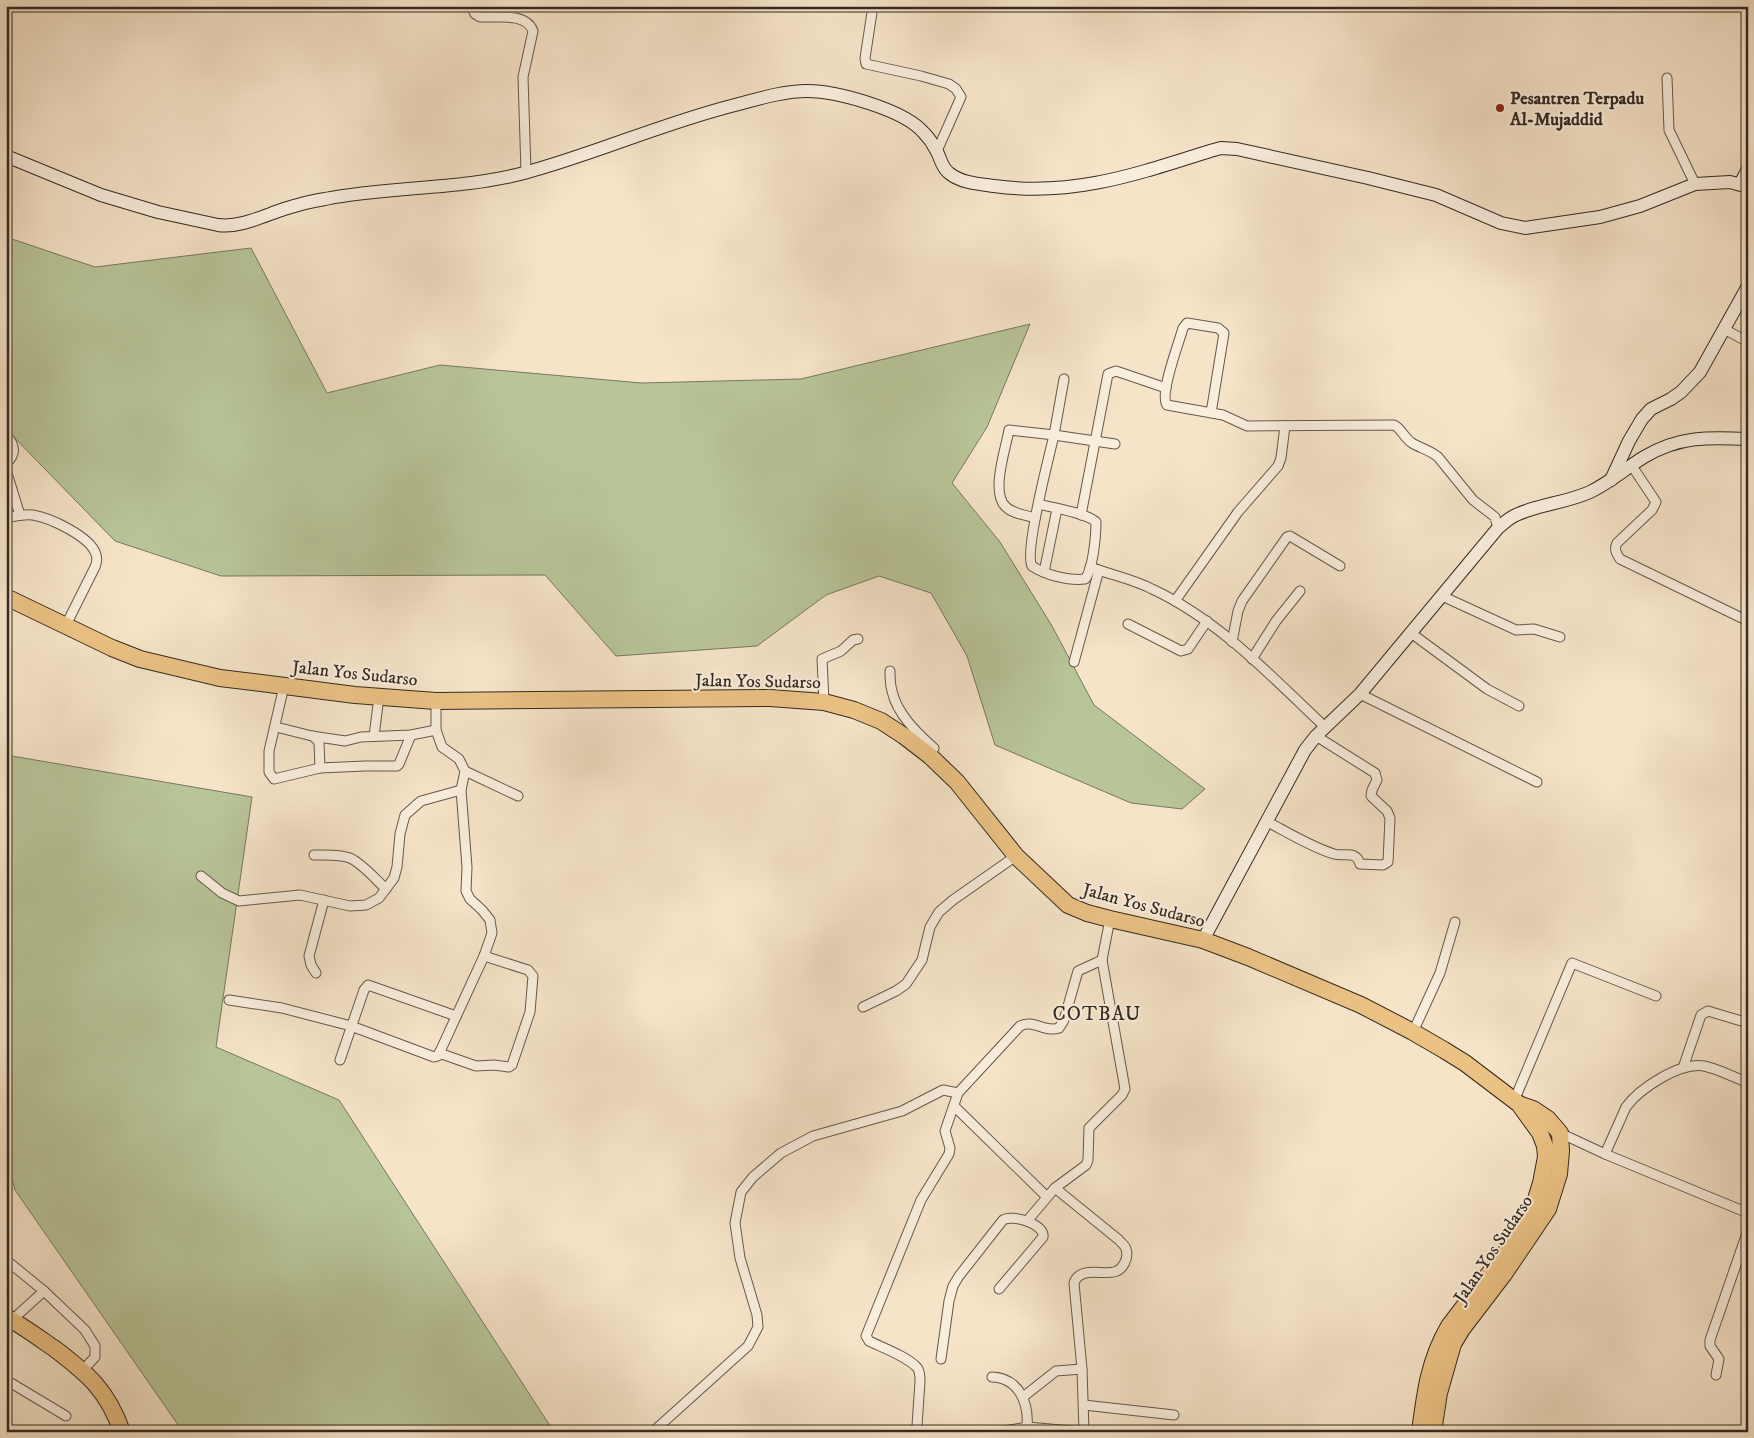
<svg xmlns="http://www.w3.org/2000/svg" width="1754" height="1438" viewBox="0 0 1754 1438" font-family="'IM FELL DW Pica',serif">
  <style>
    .green { fill: #b8c599; stroke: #76785d }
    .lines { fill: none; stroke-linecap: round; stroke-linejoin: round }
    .street-casing { stroke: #64584b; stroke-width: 11 }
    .secondary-casing { stroke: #342a21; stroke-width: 14 }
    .highway-casing { stroke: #342a21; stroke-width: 18 }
    .street { stroke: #f9eddc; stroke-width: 9 }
    .secondary { stroke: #f9eddc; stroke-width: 12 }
    .highway { stroke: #ebc284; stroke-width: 16 }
    .poi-dot { fill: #8f2418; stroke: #f9eddc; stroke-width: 2 }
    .labels { text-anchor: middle; stroke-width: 4; stroke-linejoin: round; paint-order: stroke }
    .poi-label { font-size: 18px; font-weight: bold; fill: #342a21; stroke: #f9eddc; text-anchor: start }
    .street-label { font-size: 18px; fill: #342a21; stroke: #f9eddc }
    .quarter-label { font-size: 20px; letter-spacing: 1px; fill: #342a21; stroke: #f9eddc }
  </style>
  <rect width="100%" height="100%" fill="#f6e4c9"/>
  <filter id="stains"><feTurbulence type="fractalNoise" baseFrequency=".004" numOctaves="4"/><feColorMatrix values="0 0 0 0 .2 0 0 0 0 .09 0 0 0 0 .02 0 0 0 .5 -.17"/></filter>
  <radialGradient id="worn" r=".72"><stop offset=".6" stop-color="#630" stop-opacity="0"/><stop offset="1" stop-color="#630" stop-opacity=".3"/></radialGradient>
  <g class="green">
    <polygon points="6,237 95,267 251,248 327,393 440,365 641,383 801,379 1030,324 987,427 952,483 1000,542 1052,626 1094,705 1205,789 1182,809 1131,803 995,745 967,656 931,593 879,576 826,595 757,646 616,656 545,575 221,576 115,541 6,429"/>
    <polygon points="6,755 252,797 216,1047 339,1100 554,1432 183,1432 15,1190 6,1156"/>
  </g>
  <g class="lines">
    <g class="street-casing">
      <g id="street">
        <path d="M 471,6 L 475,14 L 480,17 C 496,18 526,12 533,31 L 523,77 L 526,172"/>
        <polyline points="873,6 865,58 866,64 921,76 949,84 956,89 961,97 937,151"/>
        <polyline points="1667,78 1669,130 1695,184"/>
        <polyline points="1724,329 1748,342"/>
        <path d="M 1211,413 L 1224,333 L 1218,328 L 1187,323 L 1183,328 C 1179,343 1159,394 1167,405 L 1223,415 L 1247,426 L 1394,425 C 1402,429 1404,438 1412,443 C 1420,448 1430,450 1438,457 L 1473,500 L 1495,517 L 1498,528"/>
        <path d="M 6,434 C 15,446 17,453 6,464"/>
        <path d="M 1632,466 L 1656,502 L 1652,510 L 1617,543 C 1614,549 1616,553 1620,559 L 1748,621"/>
        <polyline points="6,470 20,515"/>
        <path d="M 1039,504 C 1052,508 1087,513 1096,522 C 1096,535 1093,570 1085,579 C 1069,581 1045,575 1032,566 C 1024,552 1049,457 1054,435 L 1115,444"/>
        <polyline points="1081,515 1108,374 1116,371 1166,388"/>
        <path d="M 6,518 C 15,516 24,514 33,515 C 51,518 88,536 95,552 C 98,558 97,562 95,567 L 66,625"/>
        <path d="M 1035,518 C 1026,515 1013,514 1006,507 C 990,493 1006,448 1009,430 L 1054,435 L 1064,379"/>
        <path d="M 1090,567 C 1111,575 1133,579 1152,589 C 1219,620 1272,677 1325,727"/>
        <polyline points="1044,572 1057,509"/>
        <polyline points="1442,596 1516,630 1534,629 1560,637"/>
        <polyline points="1175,601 1238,512 1278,466 1281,458 1285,426"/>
        <polyline points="1128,624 1181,651 1188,649 1207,621"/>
        <polyline points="1411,633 1487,689 1519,706"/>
        <polyline points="1232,642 1238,611 1242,601 1287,537 1290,536 1340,566"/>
        <polyline points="1252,659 1276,621 1300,591"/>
        <polyline points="1074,662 1099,570"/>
        <path d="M 890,671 C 890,677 890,684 892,691 C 897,714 917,733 934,748 L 930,756"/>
        <polyline points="284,686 269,751 269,772 274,779 320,768 365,766 397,766 399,764 411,735"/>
        <polyline points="1360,694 1537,782"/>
        <polyline points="436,701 436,730 442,747 459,759 465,771 518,796"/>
        <polyline points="824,702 822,659 841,651 853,640 858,639"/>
        <polyline points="276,727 312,736 345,741 361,737 411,735 436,730"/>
        <polyline points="313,736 319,742 320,768"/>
        <polyline points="374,736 379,697"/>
        <path d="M 1266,821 C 1287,832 1311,847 1334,854 C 1345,857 1356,850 1360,864 L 1383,865 L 1388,862 L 1390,818 L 1387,811 L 1371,796 L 1372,790 L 1377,780 L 1375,773 L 1316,736"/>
        <path d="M 314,855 C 326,855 339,854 350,858 C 363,864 376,880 386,889"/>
        <polyline points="201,876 222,893 239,901 300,895 350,906 366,905 379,898 394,878 397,867 400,834 405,815 421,801 461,790"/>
        <polyline points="316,973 311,965 309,956 324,900"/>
        <polyline points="229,1000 282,1008 351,1026 434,1057 438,1056 484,956 492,933 490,920 482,910 470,899 466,891 467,867 461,790 465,771"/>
        <polyline points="863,1007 896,991 906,984 922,960 930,927 939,912 953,900 1016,856"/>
        <polyline points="1413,1032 1440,973 1455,922"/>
        <polyline points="439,1053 476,1066 494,1065 509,1067 512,1065 530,1012 533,976 528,970 484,956"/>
        <polyline points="340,1060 364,990 368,985 456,1016"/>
        <polyline points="1683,1068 1701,1015 1708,1011 1748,1023"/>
        <polyline points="1514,1101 1572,963 1656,996"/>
        <polyline points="954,1106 1047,1197"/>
        <polyline points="1560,1133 1605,1154 1748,1213"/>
        <path d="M 1605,1154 L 1626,1107 C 1640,1088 1680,1062 1704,1066 C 1718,1069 1734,1077 1748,1083"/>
        <path d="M 1055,1188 L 1119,1240 C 1121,1243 1125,1245 1126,1249 C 1129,1258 1123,1270 1114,1272 C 1102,1275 1080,1266 1074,1283 L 1082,1369 L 1084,1432"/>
        <polyline points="1027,1221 1055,1188 1086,1165 1088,1160 1089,1128 1122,1095 1125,1089 1102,960 1110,919"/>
        <polyline points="6,1260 44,1291 85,1330 95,1346 95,1357 83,1370"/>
        <polyline points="12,1320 44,1291"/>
        <path d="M 941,1359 L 949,1301 L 953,1286 L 959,1276 L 1003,1220 C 1013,1214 1045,1224 1043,1237 L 999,1289"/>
        <polyline points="1716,1375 1719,1359 1710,1346 1710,1340 1748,1230"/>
        <path d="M 992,1377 C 1019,1378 1029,1403 1027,1427"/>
        <polyline points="6,1380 66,1416"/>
        <polyline points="1023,1397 1056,1371 1082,1369"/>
        <polyline points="1084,1405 1174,1415"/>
        <path d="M 656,1429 L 748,1346 L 758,1327 L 757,1315 L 740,1258 L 735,1223 L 741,1192 L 753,1177 L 781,1153 L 813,1136 L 902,1111 L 943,1090 L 958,1093 L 1020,1026 C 1033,1019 1045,1033 1059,1028 L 1064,1020 L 1078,971 L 1102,960"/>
        <path d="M 920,1432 L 917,1426 L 920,1381 C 920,1376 920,1373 918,1369 C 911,1358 881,1347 869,1341 L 866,1336 L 921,1200 L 949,1154 L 950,1148 L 945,1131 L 958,1093"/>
        <polyline points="999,1432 1027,1427 1084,1432"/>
      </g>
    </g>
    <g class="secondary-casing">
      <g id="secondary">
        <path d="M 6,156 L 101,195 L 158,212 L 218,225 C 240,228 263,216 284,209 C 297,205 311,201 325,199 C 391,186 459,190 524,173 C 595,154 663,123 735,105 C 758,99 783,91 807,91 C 837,91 905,110 924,133 C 929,138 933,144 936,150 C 941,158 941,167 949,173 C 961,183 979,184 994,186 C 1073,197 1137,174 1210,151 L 1221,148 L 1237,149 L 1368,178 L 1436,195 L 1501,223 L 1525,228 L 1600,217 L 1640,206 L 1695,184 L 1730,182 L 1748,187"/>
        <polyline points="1740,184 1748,169"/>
        <polyline points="1611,480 1629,441 1642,419 1651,409 1671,399 1681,392 1700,372 1748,286"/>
        <path d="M 1203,940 L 1305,750 L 1316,736 L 1360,694 L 1498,528 C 1504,523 1509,518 1516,515 C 1539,504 1566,503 1590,492 C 1609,483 1626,468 1644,457 C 1679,436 1709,437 1748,439"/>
      </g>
    </g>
    <g class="highway-casing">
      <g id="highway">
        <path d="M 6,597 L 112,648 L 140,659 L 220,678 L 269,684 L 355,695 L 436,701 L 770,698 L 824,702 L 854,710 L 881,721 L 904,736 L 930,756 L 957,782 L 1016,856 L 1068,905 L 1087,913 L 1110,919 L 1203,940 L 1248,957 L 1361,1005 L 1413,1032 L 1444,1050 L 1465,1063 L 1519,1104 L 1540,1133 L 1545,1146 L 1546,1157 L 1541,1183 L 1532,1212 L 1521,1232 L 1449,1326 C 1429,1360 1425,1393 1420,1432"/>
        <path d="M 6,1317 C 23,1326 39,1338 55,1349 C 88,1374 108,1391 122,1432"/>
        <polyline points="1433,1432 1439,1393 1453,1344 1462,1329 1504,1274 1548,1209 1559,1174 1561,1151 1560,1133 1548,1119 1533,1109 1521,1105"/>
      </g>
    </g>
    <use href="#street" class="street"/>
    <use href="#secondary" class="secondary"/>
    <use href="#highway" class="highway"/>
  </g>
  <circle class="poi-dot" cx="1500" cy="108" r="5"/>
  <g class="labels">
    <g class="poi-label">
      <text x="1510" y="104">Pesantren Terpadu<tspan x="1510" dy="21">Al-Mujaddid</tspan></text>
    </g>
    <g class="street-label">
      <text transform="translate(355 673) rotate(6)" y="6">Jalan Yos Sudarso</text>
      <text transform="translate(758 681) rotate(1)" y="6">Jalan Yos Sudarso</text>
      <text transform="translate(1144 905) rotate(15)" y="6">Jalan Yos Sudarso</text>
      <text transform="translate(1493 1249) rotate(-56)" y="6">Jalan Yos Sudarso</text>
    </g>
    <g class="quarter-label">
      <text x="1097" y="1020">COTBAU</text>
    </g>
  </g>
  <rect width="1754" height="1438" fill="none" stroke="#f6e4c9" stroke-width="25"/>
  <rect x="8" y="8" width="1739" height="1423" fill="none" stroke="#342a21" stroke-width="2.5"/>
  <rect x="12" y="12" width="1729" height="1413" fill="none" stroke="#342a21"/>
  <rect width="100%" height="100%" filter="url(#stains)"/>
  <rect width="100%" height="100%" fill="url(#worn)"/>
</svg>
